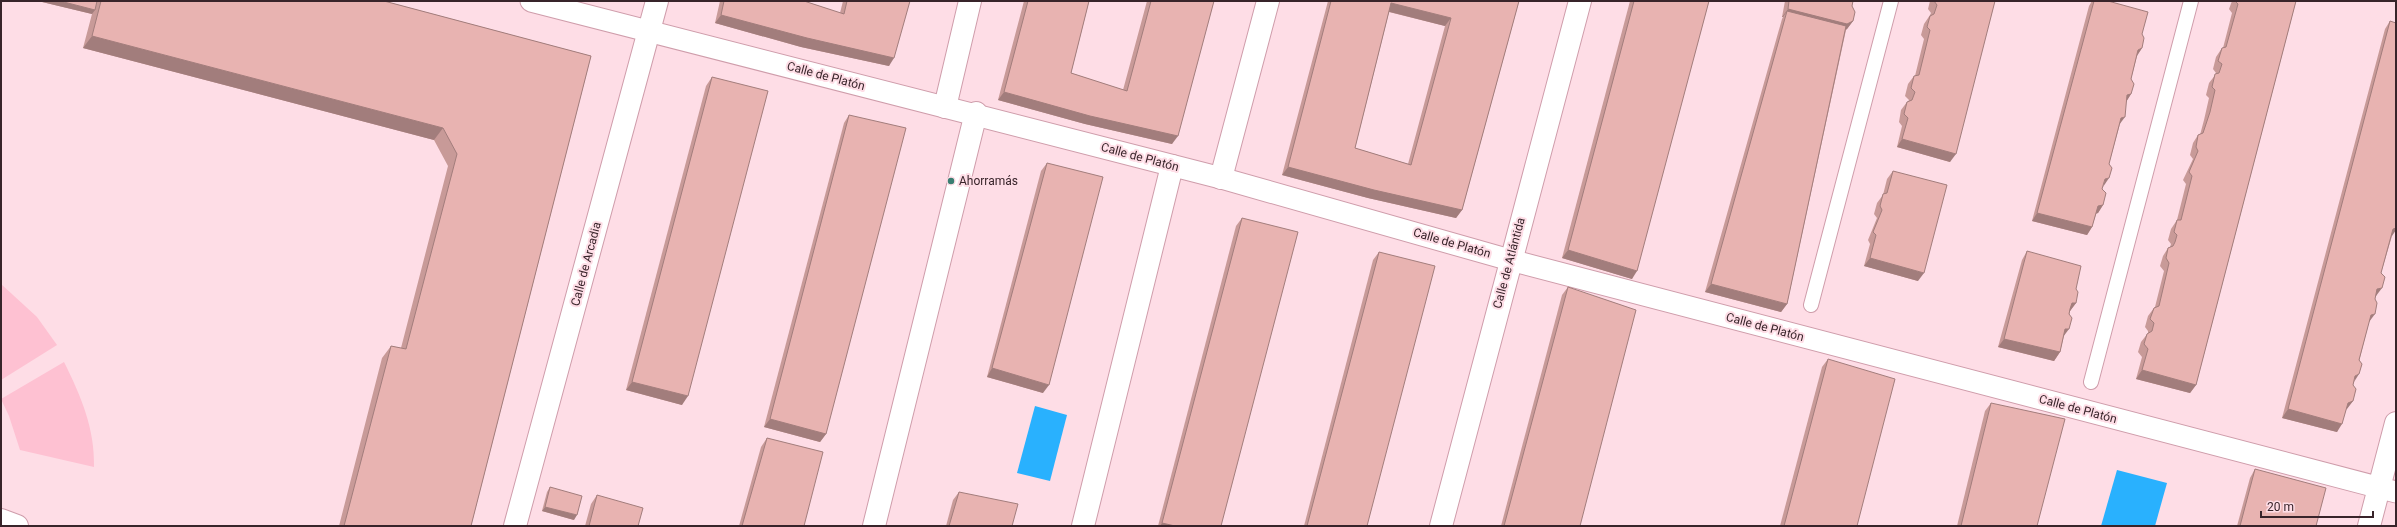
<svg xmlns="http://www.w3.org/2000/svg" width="2397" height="527" viewBox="0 0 2397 527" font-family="Roboto,sans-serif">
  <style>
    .green { fill: #fec1d2 }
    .water { fill: #29b1fe }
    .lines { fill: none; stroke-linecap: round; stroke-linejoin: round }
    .service-casing { stroke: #cf9dab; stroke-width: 16 }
    .pedestrian-casing { stroke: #cf9dab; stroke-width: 23 }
    .minor-casing { stroke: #cf9dab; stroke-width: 24 }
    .tertiary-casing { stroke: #cf9dab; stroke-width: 24 }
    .service { stroke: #fff; stroke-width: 14 }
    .pedestrian { stroke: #fff; stroke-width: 21 }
    .minor { stroke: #fff; stroke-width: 22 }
    .tertiary { stroke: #fff; stroke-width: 22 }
    .wall { fill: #c89a98; fill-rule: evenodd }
    .shaded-wall { fill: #a27d7c }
    .building { fill: #e8b3b1; stroke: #a27d7c; fill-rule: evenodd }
    .poi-dot { fill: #3a7e72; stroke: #fedde6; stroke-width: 1.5 }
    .labels { text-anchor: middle; stroke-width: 4; stroke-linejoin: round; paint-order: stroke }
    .street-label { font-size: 12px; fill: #38242a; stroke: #fedde6 }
    .poi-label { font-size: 12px; fill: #38242a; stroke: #fedde6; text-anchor: start }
  </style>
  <rect width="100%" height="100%" fill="#fedde6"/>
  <g class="green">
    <polygon points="1,284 37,317 57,345 1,380"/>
    <path d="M 64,362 C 81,396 95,429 94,467 L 20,450 L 9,416 L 1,399 Z"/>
  </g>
  <g class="water">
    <polygon points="1035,406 1067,415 1050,481 1017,473"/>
    <polygon points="2117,470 2167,483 2155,526 2101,526"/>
  </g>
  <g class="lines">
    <g class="service-casing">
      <g id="service">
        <polyline points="1811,305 1891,1"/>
        <polyline points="2091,382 2191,1"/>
      </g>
    </g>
    <g class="pedestrian-casing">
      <polyline id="pedestrian" points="531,1 1221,178 1510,260 2396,492"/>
    </g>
    <g class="minor-casing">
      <g id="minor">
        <polyline points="945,107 970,1"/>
        <polyline points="1221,178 1268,1"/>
        <polyline points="515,526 657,1"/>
        <polyline points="874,526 976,113"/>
        <polyline points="1083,526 1172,166"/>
        <polyline points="1441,526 1580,1"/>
        <polyline points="2369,526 2396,423"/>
      </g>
    </g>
    <g class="tertiary-casing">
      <polyline id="tertiary" points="1,520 17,526"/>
    </g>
    <use href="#service" class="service"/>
    <use href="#pedestrian" class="pedestrian"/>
    <use href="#minor" class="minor"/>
    <use href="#tertiary" class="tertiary"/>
  </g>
  <g class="wall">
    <polygon points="38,1 384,1 591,56 471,526 339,526 382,358 391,346 401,348 448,166 434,140 83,48 92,14"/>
    <polygon points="720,1 804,1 840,13 843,1 910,1 889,66 801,47 715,23"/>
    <polygon points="1024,1 1089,1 1071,73 1123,90 1147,1 1214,1 1172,144 1085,124 998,100"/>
    <path d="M 1328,1 L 1519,1 L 1462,210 L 1456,218 L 1368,198 L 1282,175 ZM 1389,12 L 1445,26 L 1408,164 L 1355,148 Z"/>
    <polygon points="1630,1 1709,1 1632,279 1562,258"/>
    <polygon points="1785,1 1853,1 1852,6 1853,21 1847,29 1846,30 1787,304 1781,312 1705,292 1782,19 1783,17 1782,17"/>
    <polygon points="1930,1 1995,1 1950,162 1897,147 1902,126 1899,122 1901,110 1907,102 1908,102 1909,100 1905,96 1908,84 1914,76 1915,76 1924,39 1921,35 1924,24 1930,15 1931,13 1928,9"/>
    <polygon points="2092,1 2108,1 2142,34 2142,48 2137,56 2131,79 2131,94 2126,102 2102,189 2103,205 2098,213 2096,214 2092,227 2087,235 2032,221 2089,6"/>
    <polygon points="2232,1 2296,1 2196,385 2190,393 2136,379 2142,357 2138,352 2141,342 2148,333 2148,331 2145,327 2148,316 2154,308 2155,307 2164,271 2160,266 2163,256 2168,248 2170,247 2171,244 2168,240 2171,229 2177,220 2186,184 2183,180 2193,159 2190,155 2193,143 2198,135 2200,135 2204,120 2209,98 2206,95 2209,83 2216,74 2216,73 2213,69 2216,57 2222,48 2223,48 2232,13 2229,9"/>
    <polygon points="2390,21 2392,236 2381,273 2376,296 2375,296 2369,322 2353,385 2353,401 2346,409 2337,432 2282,418 2385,29"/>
    <polygon points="712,77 682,405 626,390 706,86"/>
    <polygon points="849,115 826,434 820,442 764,427 844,123"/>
    <polygon points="1047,163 1043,393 987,377 1041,171"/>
    <polygon points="1893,171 1918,281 1864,266 1870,244 1868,240 1877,218 1874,214 1877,203 1883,195 1887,179"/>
    <polygon points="1242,218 1221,526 1158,526 1236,226"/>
    <polygon points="2027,251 2076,289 2076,303 2070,311 2060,352 2054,361 1998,347 2022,260"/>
    <polygon points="1379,252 1367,526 1304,526 1373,260"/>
    <polygon points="1568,287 1580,526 1501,526 1562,295"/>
    <polygon points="1828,359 1857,526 1780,526 1822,367"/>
    <polygon points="1991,403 2037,526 1957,526 1985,411"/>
    <polygon points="767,438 804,526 739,526 761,447"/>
    <polygon points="2255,469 2316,526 2237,526 2250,478"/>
    <polygon points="550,487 574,520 542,511 547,492"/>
    <polygon points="959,492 1012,526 946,526 953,500"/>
    <polygon points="597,495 638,526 585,526 591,504"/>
  </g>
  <g class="shaded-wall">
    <polygon points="38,1 60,1 95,10 92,14"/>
    <polygon points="1391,3 1451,18 1445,26 1386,11"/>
    <polygon points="1788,9 1853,21 1847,29 1841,32 1787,11 1783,17 1782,17"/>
    <polygon points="721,15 894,58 889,66 801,47 715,23"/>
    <polygon points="92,36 443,128 434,140 83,48"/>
    <polygon points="2142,48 2136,57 2138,50"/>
    <polygon points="1004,92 1178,136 1172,144 1085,124 998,100"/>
    <polygon points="2131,94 2126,102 2127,95"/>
    <polygon points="2125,117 2119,125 2121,118"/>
    <polygon points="1902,139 1956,154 1950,162 1897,147"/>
    <polygon points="1288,167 1462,210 1456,218 1368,198 1282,175"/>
    <polygon points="2109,178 2103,187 2105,179"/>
    <polygon points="2103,205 2098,213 2092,214 2098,206"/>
    <polygon points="2037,213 2092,227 2087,235 2032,221"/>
    <polygon points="2396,228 2396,230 2392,236 2387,237 2393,229"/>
    <polygon points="1568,250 1637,271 1632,279 1562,258"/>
    <polygon points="1870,258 1924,273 1918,281 1864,266"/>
    <polygon points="1711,284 1787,304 1781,312 1705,292"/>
    <polygon points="2382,288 2376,296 2371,297 2377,289"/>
    <polygon points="2072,303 2076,303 2070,311 2066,312"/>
    <polygon points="2375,314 2369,322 2365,323 2371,315"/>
    <polygon points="2065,329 2069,329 2063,337"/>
    <polygon points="2004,339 2060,352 2054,361 1998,347"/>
    <polygon points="992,368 1049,385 1043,393 987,377"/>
    <polygon points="2142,370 2196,385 2190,393 2136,379"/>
    <polygon points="2359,374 2354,382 2355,376"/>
    <polygon points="632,382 688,396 682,405 626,390"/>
    <polygon points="2353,401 2347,409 2342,411 2348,403"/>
    <polygon points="2288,409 2342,424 2337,432 2282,418"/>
    <polygon points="770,419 826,434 820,442 764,427"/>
    <polygon points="545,507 577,515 574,520 542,511"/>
    <polygon points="1162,523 1175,526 1160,526"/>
  </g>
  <g class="building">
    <polygon points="60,1 97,1 95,10"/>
    <polygon points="101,1 384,1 591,56 471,526 344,526 391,346 406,349 457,154 443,128 92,36"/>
    <polygon points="724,1 804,1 844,14 847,1 910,1 894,58 807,38 721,15"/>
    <polygon points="1028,1 1089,1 1071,73 1127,91 1151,1 1214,1 1178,136 1090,116 1004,92"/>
    <path d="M 1331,1 L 1519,1 L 1462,210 L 1374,190 L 1288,167 ZM 1391,3 L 1451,18 L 1411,165 L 1355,148 Z"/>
    <polygon points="1634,1 1709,1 1637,271 1568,250"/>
    <polygon points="1789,1 1853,1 1852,6 1855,12 1853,21 1847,24 1788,9"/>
    <polygon points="1934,1 1995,1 1956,154 1902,139 1908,118 1904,114 1907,102 1912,100 1915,92 1911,88 1914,76 1919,75 1930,30 1927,27 1930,16 1934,14 1937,5"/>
    <polygon points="2094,1 2108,1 2148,12 2142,34 2144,38 2142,48 2138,50 2131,79 2134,84 2131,94 2127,95 2125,117 2121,118 2109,164 2112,168 2109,178 2105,179 2102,189 2106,193 2103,205 2098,206 2092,227 2037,213"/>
    <polygon points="2235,1 2296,1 2196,385 2142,370 2148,349 2144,344 2147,334 2152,331 2154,323 2150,319 2154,308 2159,306 2169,263 2166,258 2168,248 2173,246 2175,242 2177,235 2174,232 2177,220 2181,220 2192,176 2189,172 2198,151 2196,147 2198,135 2203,133 2210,112 2215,90 2212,87 2215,74 2219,73 2222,64 2218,61 2222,48 2226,47 2238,4"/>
    <polygon points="1787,11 1846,26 1787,304 1711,284"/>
    <polygon points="2390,21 2396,23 2396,228 2393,229 2381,273 2385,277 2382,288 2377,289 2375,299 2377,303 2375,314 2371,315 2359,360 2362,364 2359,374 2355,376 2353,385 2356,389 2353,401 2348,403 2342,424 2288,409"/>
    <polygon points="712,77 768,91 688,396 632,382"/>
    <polygon points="849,115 906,128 826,434 770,419"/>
    <polygon points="1047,163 1103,177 1049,385 992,368"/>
    <polygon points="1893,171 1947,185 1924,273 1870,258 1876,235 1873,232 1882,210 1880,206 1883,194 1887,193"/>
    <polygon points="1242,218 1298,232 1221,526 1175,526 1162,523"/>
    <polygon points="2027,251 2081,266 2076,289 2078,292 2076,303 2072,303 2070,309 2069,314 2072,318 2069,329 2065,329 2060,352 2004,339"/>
    <polygon points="1379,252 1435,266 1367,526 1307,526"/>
    <polygon points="1568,287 1636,310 1580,526 1504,526"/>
    <polygon points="1828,359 1895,379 1857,526 1784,526"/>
    <polygon points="1991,403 2065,419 2037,526 1961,526"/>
    <polygon points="767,438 823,452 804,526 742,526"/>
    <polygon points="2255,469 2326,488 2316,526 2240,526"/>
    <polygon points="550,487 582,496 577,515 545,507"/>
    <polygon points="959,492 1018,504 1012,526 949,526"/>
    <polygon points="597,495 643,508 638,526 589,526"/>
  </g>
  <circle class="poi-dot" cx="951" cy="181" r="4"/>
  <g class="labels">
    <g class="street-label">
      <text transform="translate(826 76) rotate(15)" y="4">Calle de Platón</text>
      <text transform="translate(1140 157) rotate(15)" y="4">Calle de Platón</text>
      <text transform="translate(1452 243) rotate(16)" y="4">Calle de Platón</text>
      <text transform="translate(1509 263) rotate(-75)" y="4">Calle de Atlántida</text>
      <text transform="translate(586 264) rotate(-75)" y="4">Calle de Arcadia</text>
      <text transform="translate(1765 327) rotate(15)" y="4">Calle de Platón</text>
      <text transform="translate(2078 409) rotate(15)" y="4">Calle de Platón</text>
    </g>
    <g class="poi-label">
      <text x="959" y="185">Ahorramás</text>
    </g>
  </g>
  <rect width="2397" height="527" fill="none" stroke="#38242a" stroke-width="4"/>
  <path d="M2261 511v6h112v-6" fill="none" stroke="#38242a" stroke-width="2"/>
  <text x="2267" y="511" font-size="12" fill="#38242a" stroke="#fedde6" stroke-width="3" paint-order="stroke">20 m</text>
</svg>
